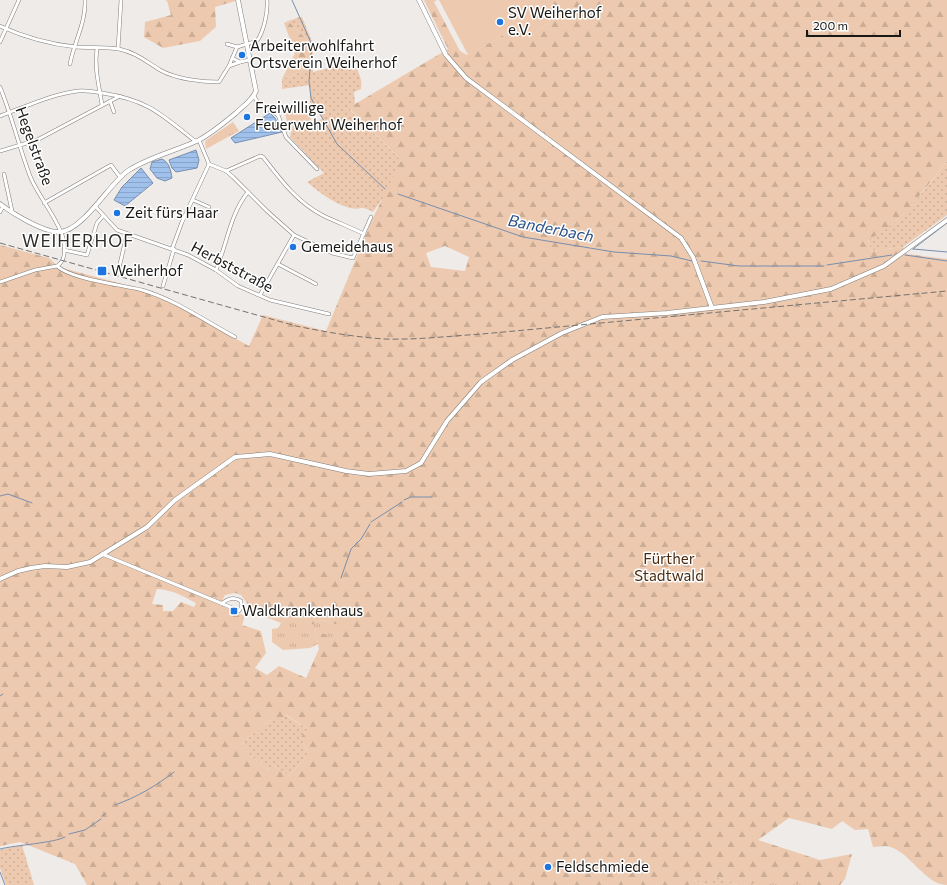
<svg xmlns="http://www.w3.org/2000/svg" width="947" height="885" viewBox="0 0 947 885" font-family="Commissioner,sans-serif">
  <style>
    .grass { fill: url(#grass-dots) }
    .forest { fill: url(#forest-firs); fill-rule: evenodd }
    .park { fill: url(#park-tufts) }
    .garden { fill: #edcaaf }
    .water { fill: url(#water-rules); stroke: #788ead }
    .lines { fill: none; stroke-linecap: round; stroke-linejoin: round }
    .stream { stroke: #788ead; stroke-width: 1 }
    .street-casing { stroke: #817e7c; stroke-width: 4 }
    .secondary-casing { stroke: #817e7c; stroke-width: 5 }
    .street { stroke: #fff; stroke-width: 3 }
    .secondary { stroke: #fff; stroke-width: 4 }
    .rail { stroke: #757271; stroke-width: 1; stroke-dasharray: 6 3; stroke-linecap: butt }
    .poi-dot { fill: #1e75df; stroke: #fff; stroke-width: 1.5 }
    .labels { text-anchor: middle; stroke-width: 3; stroke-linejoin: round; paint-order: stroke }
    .poi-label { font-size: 15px; fill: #191817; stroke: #fff; text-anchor: start }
    .street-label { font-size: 15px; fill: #191817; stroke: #fff }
    .park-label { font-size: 15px; fill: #4a2b0f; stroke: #fff }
    .water-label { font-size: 16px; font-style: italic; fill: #2a538a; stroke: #fff }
    .quarter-label { font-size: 17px; letter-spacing: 1px; fill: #2e2c2a; stroke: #fff }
  </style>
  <defs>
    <pattern id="grass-dots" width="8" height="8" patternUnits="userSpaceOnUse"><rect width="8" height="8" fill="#edcaaf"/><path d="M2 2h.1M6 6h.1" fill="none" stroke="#cbad96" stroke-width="1.8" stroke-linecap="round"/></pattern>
    <pattern id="forest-firs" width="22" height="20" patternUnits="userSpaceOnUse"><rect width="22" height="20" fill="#edcaaf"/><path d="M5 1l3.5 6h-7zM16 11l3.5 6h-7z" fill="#cbad96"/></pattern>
    <pattern id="park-tufts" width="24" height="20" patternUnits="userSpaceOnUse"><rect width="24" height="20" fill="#edcaaf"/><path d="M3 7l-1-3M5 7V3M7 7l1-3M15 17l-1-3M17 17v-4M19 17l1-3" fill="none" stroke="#cbad96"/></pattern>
    <pattern id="water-rules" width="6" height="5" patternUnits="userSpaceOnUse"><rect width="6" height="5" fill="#a1c1ed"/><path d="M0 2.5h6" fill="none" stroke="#8aa5ca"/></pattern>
  </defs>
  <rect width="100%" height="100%" fill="#efebe9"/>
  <g class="grass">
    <path d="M 300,17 L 302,17 L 313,44 L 313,72 L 352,62 C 358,68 363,81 361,89 L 354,92 L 355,104 L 350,110 L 401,160 L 387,192 L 373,212 C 360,204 360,211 350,208 C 333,203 320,193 307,182 L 324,173 L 290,137 L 292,126 L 323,119 L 310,102 L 310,85 L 282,89 L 282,79 L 303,71 L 306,39 L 288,21 Z"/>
    <path d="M 947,161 L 947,215 L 903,247 L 871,251 L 868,239 C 903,223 924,190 947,161 Z"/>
    <polygon points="285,715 308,729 301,737 308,754 289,776 273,765 268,770 249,754 242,743 274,717"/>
    <polygon points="22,845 34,885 6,885 0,868 0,850"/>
    <polygon points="717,877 738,885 706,885 695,881 694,879 714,879"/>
  </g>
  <g class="forest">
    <polygon points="165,0 239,0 215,7 216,27 200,41 163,48 144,37 145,22 171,15 167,1"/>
    <path d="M 424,0 L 437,0 L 434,2 L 460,51 L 467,55 L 514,29 L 525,41 L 559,14 L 548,0 L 947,0 L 947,161 L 909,209 L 882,233 L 868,239 L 871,251 L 903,247 L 907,254 L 947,259 L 947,885 C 924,885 909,849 886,846 C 882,846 877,847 873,847 L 868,829 L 855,830 L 842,821 L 832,829 L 789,818 L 758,840 L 820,860 L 852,854 L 845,879 L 840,885 L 738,885 L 717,877 L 714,879 L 694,879 L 695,881 L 706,885 L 87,885 L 75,864 L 20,842 L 0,846 L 0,245 L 49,258 L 59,267 L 152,292 L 249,346 L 263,315 L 326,331 L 372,220 L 401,160 L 350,109 L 355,104 L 448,49 ZM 445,246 L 469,257 L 465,271 L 431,267 L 426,253 ZM 157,589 C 174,590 182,596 196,603 L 194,607 L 181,602 L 173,611 L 163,611 L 163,605 L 152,604 ZM 235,593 L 241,595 L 252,610 L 257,605 L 262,608 L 263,616 L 281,623 L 294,612 L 313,625 L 320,620 L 338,625 L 315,628 L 319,649 L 306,678 L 279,666 L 267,675 L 255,668 L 266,653 L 261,631 L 242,625 L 245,616 L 220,605 L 225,595 ZM 286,715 L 308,729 L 301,737 L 308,754 L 289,776 L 273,765 L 268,770 L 249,754 L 242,743 L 274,717 L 281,720 Z"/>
    <polygon points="288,21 306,39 311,58 303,71 282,79 295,53 284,23"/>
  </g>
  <g class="park">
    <polygon points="233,122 239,131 206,149 205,141"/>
    <polygon points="294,612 313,625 320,620 338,625 335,641 315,628 318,644 310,648 283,650 272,642 272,629 278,628 281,623"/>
    <polygon points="775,875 802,885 749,885"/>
  </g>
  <g class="garden">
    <polygon points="439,0 548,0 559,14 525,41 514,29 468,55"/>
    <polygon points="307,103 311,120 288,126 284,109"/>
  </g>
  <g class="water">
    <polygon points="270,113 275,118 282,132 235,143 231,138"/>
    <polygon points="196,150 199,160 197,168 176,172 172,168 169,160"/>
    <path d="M 162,159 C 169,162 171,171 172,178 L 165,181 L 157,178 L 150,169 L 152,162 Z"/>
    <polygon points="141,168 153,183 125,206 114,200 122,187"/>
  </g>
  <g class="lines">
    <g class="stream">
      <polyline points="292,0 312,45 309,81 311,98 337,144 385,189"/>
      <polyline points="398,194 523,237 614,252 671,256 692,261"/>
      <polyline points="913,249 947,223"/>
      <polyline points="913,249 947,252"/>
      <polyline points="905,255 947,261"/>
      <polyline points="701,261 739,266 824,266"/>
      <polyline points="827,265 892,255"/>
      <polyline points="0,496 8,494 32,503"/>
      <polyline points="404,500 411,497 432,497"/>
      <polyline points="371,522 402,502"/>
      <polyline points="341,578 351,549 361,539 370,524"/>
      <polyline points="0,696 3,694"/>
      <path d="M 115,805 C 137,797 156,786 174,772"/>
      <polyline points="103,816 106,813"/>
      <polyline points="69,834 85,830 101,819"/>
      <path d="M 0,849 C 16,845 54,843 65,837"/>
      <polyline points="0,872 5,885"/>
    </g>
    <g class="street-casing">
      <g id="street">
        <path d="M 0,26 C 24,37 50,44 76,47 C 90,48 106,47 119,49 C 137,53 145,61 160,70 C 176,79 201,82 219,82 L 229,66"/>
        <polyline points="0,42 19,0"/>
        <path d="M 227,44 L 237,47 L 257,41 C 264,31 268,12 267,0"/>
        <polyline points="237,47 229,66 240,62"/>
        <path d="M 97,48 C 94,68 99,85 102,105"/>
        <polyline points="118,49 121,0"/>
        <polyline points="232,58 240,62 249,60"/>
        <path d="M 70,64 C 74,42 86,23 85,0"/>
        <path d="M 0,87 C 12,116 19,147 30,176 C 38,196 58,219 63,238 C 65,247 66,261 57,266 L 35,270 L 0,282"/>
        <polyline points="254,96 258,103 278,115 286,137 317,169"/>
        <polyline points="110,101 114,112"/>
        <path d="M 0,116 C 25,107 52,94 78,91 C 86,90 95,92 102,93 C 148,100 161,114 195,141"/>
        <polyline points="199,140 209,164 226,171 233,177 267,211 294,235 332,253 353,258 371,217"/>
        <polyline points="0,151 37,140 120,96"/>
        <path d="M 226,171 L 260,156 L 263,157 C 280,179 297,202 322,215 C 336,222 350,227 364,234"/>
        <polyline points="4,174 12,211"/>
        <polyline points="193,200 209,207"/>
        <polyline points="44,203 111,165 120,177"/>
        <polyline points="95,206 117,230 188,255 216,270 238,286 270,300 329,314"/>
        <polyline points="0,212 3,206"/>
        <polyline points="172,249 182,222 209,164"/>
        <polyline points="64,250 87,255 97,223 103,216"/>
        <polyline points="278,264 316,284"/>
        <path d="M 57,266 C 70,279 123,285 142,290 C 176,300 205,321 235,337"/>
        <polyline points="119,268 127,234"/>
        <path d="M 216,270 C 227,244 230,214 248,192"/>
        <polyline points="163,286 174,249"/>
        <polyline points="260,295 294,235"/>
        <path d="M 102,554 L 235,609 L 239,611 L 241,608 L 241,601 C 234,596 228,599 222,603"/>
      </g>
    </g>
    <g class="secondary-casing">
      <g id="secondary">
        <polyline points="419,0 446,55 466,78 681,238 693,257 712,308"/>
        <path d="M 0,204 C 12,213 44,233 60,232 C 84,230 110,182 129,170 C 151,156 176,151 199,140 C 212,133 224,123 236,113 C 243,106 252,101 256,91 L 238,0"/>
        <polyline points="0,579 18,571 31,568 45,566 67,567 90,562 147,527 175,500 235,457 270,454 346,471 369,474 406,471 421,463 447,421 481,382 512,360 562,333 602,317 667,313 764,302 831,289 884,266 947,220"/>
      </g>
    </g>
    <use href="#street" class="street"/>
    <use href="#secondary" class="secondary"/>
    <path class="rail" d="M 0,243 L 296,326 C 325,332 355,337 384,339 C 417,340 450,336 482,334 L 947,291"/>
  </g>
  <g class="poi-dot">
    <circle cx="500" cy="22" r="4"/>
    <circle cx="242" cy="55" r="4"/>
    <circle cx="247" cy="117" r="4"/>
    <circle cx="117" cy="213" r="4"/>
    <circle cx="293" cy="247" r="4"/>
    <rect x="97" y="266" width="10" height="10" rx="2"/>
    <rect x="230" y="607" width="8" height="8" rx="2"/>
    <circle cx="548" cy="867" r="4"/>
  </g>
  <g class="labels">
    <g class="poi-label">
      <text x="508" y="18">SV Weiherhof<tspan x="508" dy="17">e.V.</tspan></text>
      <text x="250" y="51">Arbeiterwohlfahrt<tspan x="250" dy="17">Ortsverein Weiherhof</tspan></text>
      <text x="255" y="113">Freiwillige<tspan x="255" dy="17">Feuerwehr Weiherhof</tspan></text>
      <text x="125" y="218">Zeit fürs Haar</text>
      <text x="301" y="252">Gemeidehaus</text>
      <text x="111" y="276">Weiherhof</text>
      <text x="242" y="616">Waldkrankenhaus</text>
      <text x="556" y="872">Feldschmiede</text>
    </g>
    <g class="street-label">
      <text transform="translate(34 146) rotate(70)" y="5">Hegelstraße</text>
      <text transform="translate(232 267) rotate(28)" y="5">Herbststraße</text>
    </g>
    <g class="park-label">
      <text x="669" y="564">Fürther<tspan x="669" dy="17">Stadtwald</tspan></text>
    </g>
    <g class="water-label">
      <text transform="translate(551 228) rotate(11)" y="6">Banderbach</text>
    </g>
    <g class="quarter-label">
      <text x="78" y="247">WEIHERHOF</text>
    </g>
  </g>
  <path d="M807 30v6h93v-6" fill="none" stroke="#191817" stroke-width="2"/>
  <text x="813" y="30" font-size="12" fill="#191817" stroke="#ffffff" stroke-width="3" paint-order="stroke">200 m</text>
</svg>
